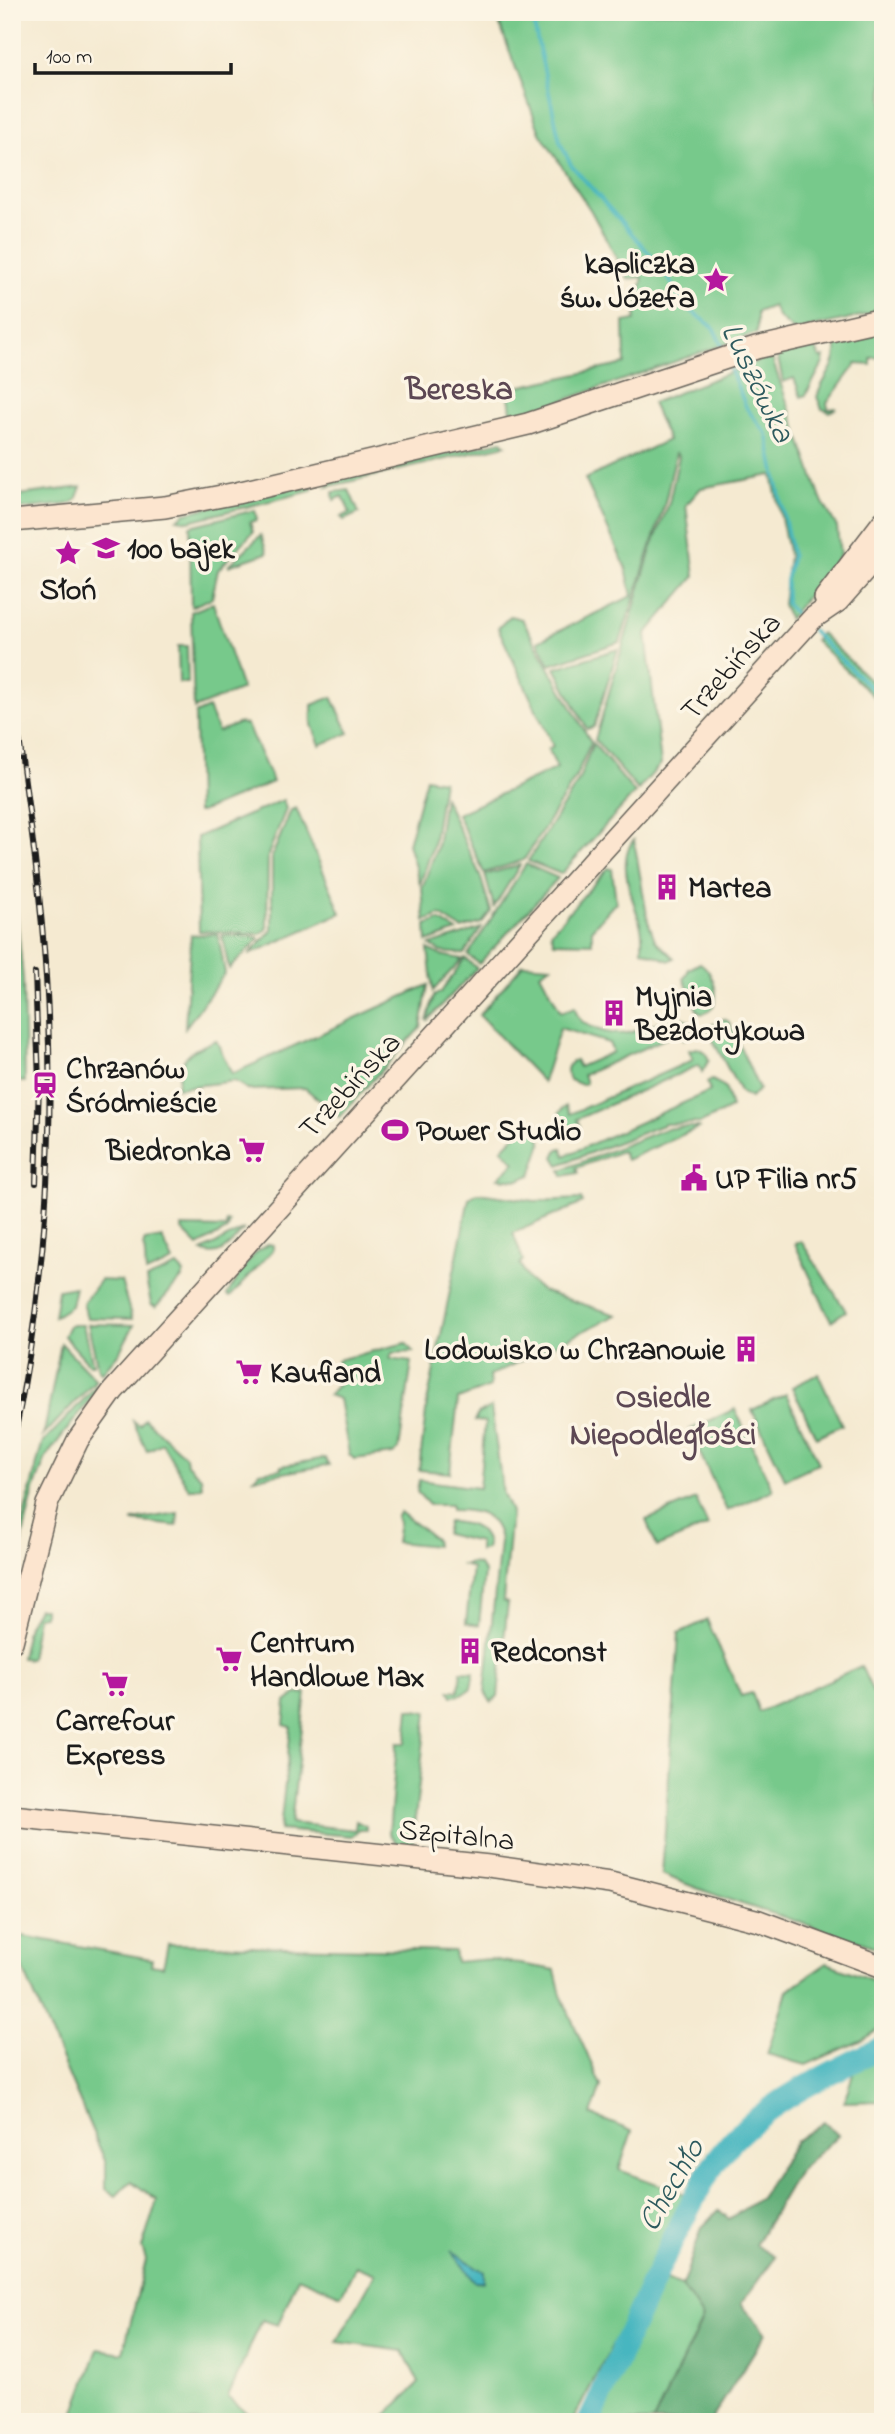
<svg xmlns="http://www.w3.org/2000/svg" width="895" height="2434" viewBox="0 0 895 2434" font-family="'Indie Flower',sans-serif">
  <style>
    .green { fill: #77c98b; stroke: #4a7254; stroke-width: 2 }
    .forest { fill: #61ad77; stroke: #3e644a; stroke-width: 2 }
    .water { fill: #47b6c0; stroke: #32696e; stroke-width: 2 }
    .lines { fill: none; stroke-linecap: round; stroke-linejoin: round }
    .stream { stroke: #47b6c0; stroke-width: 3.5 }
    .river { stroke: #47b6c0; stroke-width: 23 }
    .secondary-casing { stroke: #68645b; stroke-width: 24 }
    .secondary { stroke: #fce5cf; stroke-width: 21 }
    .rail-casing { stroke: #1c1c1c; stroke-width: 6 }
    .rail { stroke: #fcf5e5; stroke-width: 3.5; stroke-dasharray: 10; stroke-linecap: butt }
    .labels { text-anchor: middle; stroke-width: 7; stroke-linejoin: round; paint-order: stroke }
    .poi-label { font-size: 30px; font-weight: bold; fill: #1c1c1c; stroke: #fcf5e5; text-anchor: start }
    .street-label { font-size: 30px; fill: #1c1c1c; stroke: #fcf5e5 }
    .water-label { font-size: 32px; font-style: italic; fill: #2d5a5e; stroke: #fcf5e5 }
    .neighbourhood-label { font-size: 32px; font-weight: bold; fill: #5c4753; stroke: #fcf5e5 }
  </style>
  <rect width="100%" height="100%" fill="#fcf5e5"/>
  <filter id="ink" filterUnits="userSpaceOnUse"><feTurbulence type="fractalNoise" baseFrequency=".0143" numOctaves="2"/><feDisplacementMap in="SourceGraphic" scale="14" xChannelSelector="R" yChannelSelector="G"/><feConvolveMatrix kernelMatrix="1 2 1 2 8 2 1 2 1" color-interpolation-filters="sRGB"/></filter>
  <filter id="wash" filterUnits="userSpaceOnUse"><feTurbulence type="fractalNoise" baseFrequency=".00686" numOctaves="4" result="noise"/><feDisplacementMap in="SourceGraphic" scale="28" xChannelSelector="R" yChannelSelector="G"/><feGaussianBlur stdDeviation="1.57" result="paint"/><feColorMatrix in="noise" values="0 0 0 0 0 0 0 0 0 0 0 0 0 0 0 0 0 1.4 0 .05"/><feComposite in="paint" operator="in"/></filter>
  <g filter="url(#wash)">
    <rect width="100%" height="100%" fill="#f5ead1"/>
    <g class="green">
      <polygon points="495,12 883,12 883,311 794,331 778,317 773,306 757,312 757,333 519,416 511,411 508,389 625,364 624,322 635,320 643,277 628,279 591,211 540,133"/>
      <path d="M 883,330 L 883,357 L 871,358 L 871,365 L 856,364 L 827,403 L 828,409 L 837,408 L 830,412 L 822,409 L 817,397 C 824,374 838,369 836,343 L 845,338 Z"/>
      <polygon points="814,345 820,358 824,357 823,363 806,395 801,397 794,378 783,382 777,354"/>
      <polygon points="771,356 821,499 837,527 840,555 789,619 783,604 789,556 772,475 701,488 686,505 695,576 646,634 661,764 638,790 595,740 651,550 669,503 679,456 676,453 665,503 620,642 550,665 538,641 632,596 626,568 585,479 668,440 652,403"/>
      <polygon points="502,441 506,445 327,487 333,479"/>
      <polygon points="304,485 313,487 311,491 189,521 177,519 185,513"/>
      <polygon points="81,487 76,500 69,504 12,510 12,496"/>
      <polygon points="349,490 359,513 344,520 341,517 350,513 343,496 334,500 333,492"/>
      <polygon points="255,510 257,520 250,522 253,532 218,570 212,598 191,607 190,526"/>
      <polygon points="261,535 267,553 228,566"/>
      <polygon points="213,603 242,689 194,709 191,612"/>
      <polygon points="510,616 522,619 591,742 575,779 524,860 484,873 457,814 557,768 548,749 553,746 498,628"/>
      <polygon points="821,633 883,693 883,706 815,640"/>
      <polygon points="178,646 187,646 188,683 179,683"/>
      <polygon points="618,649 594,727 587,729 555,668"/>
      <polygon points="332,697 349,733 320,745 312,725 312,705"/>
      <polygon points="208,708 218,732 240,723 247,725 273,782 201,812 197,812 195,714"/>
      <polygon points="593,743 635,793 561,874 528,861 578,782"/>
      <polygon points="426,778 443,781 433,846 420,884 408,844"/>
      <polygon points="444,797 480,875 491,911 482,923 462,929 440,915 425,921 422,889 437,847"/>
      <polygon points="283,800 286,809 268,855 267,929 261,934 199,931 197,837"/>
      <polygon points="296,808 341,913 249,955 272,930 272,856 291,810"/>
      <path d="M 634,840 L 648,921 L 655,940 L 674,958 L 669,961 L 642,950 C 642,943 643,935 641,927 C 636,905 614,861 634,840 Z"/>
      <polygon points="526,864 558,878 479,964 468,955"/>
      <polygon points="520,865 494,907 485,875"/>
      <polygon points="12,867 23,979 25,1082 12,1081"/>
      <polygon points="608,868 612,869 616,902 592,929 592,943 554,942 551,932"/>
      <polygon points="439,920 457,931 427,942 426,925"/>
      <polygon points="481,928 464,954 441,952 430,945"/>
      <polygon points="218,934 225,973 185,1028 191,935"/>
      <polygon points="222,935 258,937 259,939 229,969"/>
      <polygon points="428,949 440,955 462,959 433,991"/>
      <polygon points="465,958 477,968 427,1021 434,996 441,992"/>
      <path d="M 700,963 C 715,972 725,1007 703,1014 L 698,1012 L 684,979 L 689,969 Z"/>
      <path d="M 523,964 L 551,966 L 540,973 L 561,1012 L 575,1007 C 577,1018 582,1023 592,1027 C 628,1044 644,1025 678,1015 L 690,1022 L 691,1033 L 684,1039 L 680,1032 L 583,1075 L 586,1083 L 582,1085 L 570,1080 C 565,1072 566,1064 575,1060 L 579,1067 L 613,1052 L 609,1043 L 560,1028 L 543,1082 L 479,1015 Z"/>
      <path d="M 428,985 L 421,1027 L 339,1117 L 305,1088 L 249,1090 L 234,1081 L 177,1088 C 181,1054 186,1053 216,1040 L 232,1074 Z"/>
      <polygon points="724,1019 729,1022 759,1089 751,1098 741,1093 709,1033 712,1025"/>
      <path d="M 697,1048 L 705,1052 L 709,1060 L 702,1072 L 699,1065 L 577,1119 L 580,1127 L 567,1129 L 560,1124 C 557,1116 559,1110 566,1106 L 570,1114 L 693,1060 L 689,1050 Z"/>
      <polygon points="712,1080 725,1087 731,1108 701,1123 665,1124 559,1165 554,1157 558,1149 562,1148 565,1156 710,1091 707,1082"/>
      <polygon points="531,1119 542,1143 531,1175 519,1180 498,1178 515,1162 502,1149"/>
      <polygon points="681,1127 700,1127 626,1160 622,1151 576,1168 578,1173 563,1176 561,1170 665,1129"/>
      <polygon points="478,1193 535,1201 581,1199 583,1203 513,1233 523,1260 520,1264 528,1279 542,1291 617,1315 489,1376 490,1387 458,1399 450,1473 419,1470 427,1403 469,1198"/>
      <polygon points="226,1222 229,1222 227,1230 198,1246 182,1230 182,1227 226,1228"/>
      <path d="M 244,1229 C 232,1242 221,1261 202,1251 Z"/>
      <polygon points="162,1238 173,1261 146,1273 144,1241"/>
      <polygon points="801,1241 846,1311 831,1321 795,1244"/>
      <path d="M 269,1244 L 273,1245 L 273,1250 L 230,1297 L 227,1295 C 237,1278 250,1252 269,1244 Z"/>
      <polygon points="177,1266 184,1273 182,1278 156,1307 151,1304 146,1279"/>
      <polygon points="100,1280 121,1281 132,1319 87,1318 83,1303"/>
      <polygon points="75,1287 71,1306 54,1317 58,1290"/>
      <polygon points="88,1324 134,1325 119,1353 102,1373 98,1369"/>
      <polygon points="69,1325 83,1325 93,1364 89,1364 64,1336"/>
      <polygon points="61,1343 96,1380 43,1436 45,1428"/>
      <polygon points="406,1343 413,1352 392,1353 390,1359 412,1362 399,1449 393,1454 354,1459 349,1454 339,1399 328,1395 341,1381 337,1360"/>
      <polygon points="818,1374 842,1425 816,1437 792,1387"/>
      <polygon points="97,1385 98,1389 46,1457 34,1490 12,1582 12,1562 42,1444"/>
      <polygon points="786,1394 819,1463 785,1479 752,1410"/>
      <path d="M 491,1407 L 503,1494 L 511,1512 L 503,1601 L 508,1603 L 498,1696 L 491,1702 L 485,1692 L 500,1541 C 496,1513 475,1510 451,1510 L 451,1505 L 429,1505 L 417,1492 L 419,1480 L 479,1488 L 485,1422 L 475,1421 L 478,1414 Z"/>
      <polygon points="735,1409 773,1490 727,1511 689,1430"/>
      <polygon points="145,1419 186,1457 187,1464 201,1477 202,1487 189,1489 162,1443 147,1451 133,1421 140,1425"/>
      <polygon points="325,1458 329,1465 254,1478 259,1472 281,1469 281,1466"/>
      <polygon points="696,1499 708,1526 657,1547 646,1520"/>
      <polygon points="400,1512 435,1539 436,1546 396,1542 399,1522 396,1517"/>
      <polygon points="178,1513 177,1526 133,1521 133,1520"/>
      <path d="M 448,1522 C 466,1523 481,1524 487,1543 L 486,1549 L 479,1551 L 479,1542 L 445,1534 Z"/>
      <polygon points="471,1563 479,1565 484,1572 479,1625 466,1623 472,1568 463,1565"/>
      <polygon points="38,1608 44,1608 44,1616 37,1617 30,1659 21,1658 28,1625"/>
      <path d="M 707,1620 L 741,1696 L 752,1693 L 759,1712 L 861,1666 L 883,1714 L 883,1950 C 810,1923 733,1905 662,1874 L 679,1633 Z"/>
      <polygon points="461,1671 474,1672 471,1688 462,1695 452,1696 449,1690 459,1691"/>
      <polygon points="306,1693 291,1823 355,1830 356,1821 366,1826 366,1830 360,1830 351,1836 280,1830 291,1727 284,1725 286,1702 296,1694"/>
      <polygon points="409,1709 427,1712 412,1846 396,1843 389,1833 397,1743 406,1743"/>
      <polygon points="17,1935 152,1959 151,1965 163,1967 168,1944 454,1951 456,1962 490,1959 555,1970 561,1995 601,2086 591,2115 632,2131 619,2170 690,2196 572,2422 379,2422 419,2383 403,2351 337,2342 375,2274 356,2266 341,2295 298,2277 278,2325 262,2320 228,2397 253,2418 250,2422 71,2422 98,2349 123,2353 146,2260 142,2248 157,2200 131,2181 116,2196 106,2189 106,2163 12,1943"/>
      <polygon points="827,1963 883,1984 883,2027 860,2041 806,2065 767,2054 787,1991"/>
      <polygon points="883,2056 883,2101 844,2102 854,2071"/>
      <polygon points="662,2279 682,2286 703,2318 653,2422 597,2422"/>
    </g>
    <polygon class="forest" points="824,2122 838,2135 799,2171 755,2245 775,2257 741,2304 766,2333 710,2422 653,2422 703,2318 682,2286 702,2227 719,2210 729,2219 760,2198 796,2141"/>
    <polygon class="water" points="451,2250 484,2272 484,2282 475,2282"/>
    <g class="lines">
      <g class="stream">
        <polyline points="531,12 560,142 571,165 664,270 684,305 713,327 724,350"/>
        <polyline points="728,364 747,409 767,434 792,555 786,580 786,603 800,620"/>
        <polyline points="811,630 883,700"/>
      </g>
      <path class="river" d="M 589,2422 C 621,2354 649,2285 683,2220 C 696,2195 709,2168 727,2147 C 763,2104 833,2071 883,2047"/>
    </g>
  </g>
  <g filter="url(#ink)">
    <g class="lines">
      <g class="secondary-casing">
        <g id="secondary">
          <polyline points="12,521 165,507 237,493 528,424 756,348 883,319"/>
          <polyline points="825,598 883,522"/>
          <polyline points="12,1642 47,1504 78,1440 113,1391 813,618 838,601 883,550"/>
          <polyline points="12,1816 489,1866 610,1883 759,1921 883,1967"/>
        </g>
      </g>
      <use href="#secondary" class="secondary"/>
      <g class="rail-casing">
        <g id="rail">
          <path d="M 12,687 C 25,784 40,880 46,977 C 56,1133 45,1295 12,1448"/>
          <polyline points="35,973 39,1082 36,1183"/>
        </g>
      </g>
      <use href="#rail" class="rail"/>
    </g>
  </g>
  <defs>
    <g id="sight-bare" transform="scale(2.1)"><path d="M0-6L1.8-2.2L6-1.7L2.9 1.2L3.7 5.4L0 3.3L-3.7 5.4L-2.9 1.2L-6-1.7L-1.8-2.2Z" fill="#b5179e" stroke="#fcf5e5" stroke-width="2.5" paint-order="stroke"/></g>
    <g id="school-bare" transform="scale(2.1)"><path d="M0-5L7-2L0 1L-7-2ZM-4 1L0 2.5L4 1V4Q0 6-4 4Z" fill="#b5179e" stroke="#fcf5e5" stroke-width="2.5" paint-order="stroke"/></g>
    <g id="building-bare" transform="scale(2.1)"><path d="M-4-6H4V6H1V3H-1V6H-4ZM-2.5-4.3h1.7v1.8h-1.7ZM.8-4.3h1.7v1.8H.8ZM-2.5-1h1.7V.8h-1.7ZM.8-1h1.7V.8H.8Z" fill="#b5179e" stroke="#fcf5e5" stroke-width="2.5" paint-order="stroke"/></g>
    <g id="station-bare" transform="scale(2.1)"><path d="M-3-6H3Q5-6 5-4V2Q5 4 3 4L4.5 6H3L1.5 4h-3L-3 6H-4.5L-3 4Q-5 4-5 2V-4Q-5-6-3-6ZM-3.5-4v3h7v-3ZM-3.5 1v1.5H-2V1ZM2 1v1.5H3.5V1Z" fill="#b5179e" stroke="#fcf5e5" stroke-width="2.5" paint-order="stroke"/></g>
    <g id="stadium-bare" transform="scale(2.1)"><path d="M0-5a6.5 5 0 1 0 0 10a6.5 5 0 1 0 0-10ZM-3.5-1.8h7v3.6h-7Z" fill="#b5179e" stroke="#fcf5e5" stroke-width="2.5" paint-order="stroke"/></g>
    <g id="supermarket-bare" transform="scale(2.1)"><path d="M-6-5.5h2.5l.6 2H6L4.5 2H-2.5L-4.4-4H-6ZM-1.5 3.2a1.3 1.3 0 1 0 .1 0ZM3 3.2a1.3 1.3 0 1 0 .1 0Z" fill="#b5179e" stroke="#fcf5e5" stroke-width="2.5" paint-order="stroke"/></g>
    <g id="civic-bare" transform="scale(2.1)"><path d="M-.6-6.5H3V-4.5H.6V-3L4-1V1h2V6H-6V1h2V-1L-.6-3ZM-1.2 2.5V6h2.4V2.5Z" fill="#b5179e" stroke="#fcf5e5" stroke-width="2.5" paint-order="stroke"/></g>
  </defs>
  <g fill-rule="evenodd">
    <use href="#sight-bare" x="716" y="280"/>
    <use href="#school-bare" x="106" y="548"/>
    <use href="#sight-bare" x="68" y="553"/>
    <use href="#building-bare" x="667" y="887"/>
    <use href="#building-bare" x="614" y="1013"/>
    <use href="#station-bare" x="45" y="1085"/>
    <use href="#stadium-bare" x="395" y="1130"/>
    <use href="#supermarket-bare" x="252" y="1150"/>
    <use href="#civic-bare" x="694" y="1178"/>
    <use href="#building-bare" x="746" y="1349"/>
    <use href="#supermarket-bare" x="249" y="1372"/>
    <use href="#building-bare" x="470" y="1651"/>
    <use href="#supermarket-bare" x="229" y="1659"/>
    <use href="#supermarket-bare" x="115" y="1684"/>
  </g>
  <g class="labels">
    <g class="poi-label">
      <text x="695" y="273" text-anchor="end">kapliczka<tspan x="695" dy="34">św. Józefa</tspan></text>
      <text x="127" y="558">100 bajek</text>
      <text x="68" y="599" text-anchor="middle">Słoń</text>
      <text x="688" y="897">Martea</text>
      <text x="635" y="1006">Myjnia<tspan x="635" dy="34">Bezdotykowa</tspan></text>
      <text x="66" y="1078">Chrzanów<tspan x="66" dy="34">Śródmieście</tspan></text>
      <text x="416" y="1140">Power Studio</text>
      <text x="231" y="1160" text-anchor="end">Biedronka</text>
      <text x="715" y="1188">UP Filia nr5</text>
      <text x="725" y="1359" text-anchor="end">Lodowisko w Chrzanowie</text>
      <text x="270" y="1382">Kaufland</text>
      <text x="250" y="1652">Centrum<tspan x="250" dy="34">Handlowe Max</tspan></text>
      <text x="491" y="1661">Redconst</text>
      <text x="115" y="1730" text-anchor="middle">Carrefour<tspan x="115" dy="34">Express</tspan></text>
    </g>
    <g class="street-label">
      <text transform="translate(730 666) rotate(-48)" y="10">Trzebińska</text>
      <text transform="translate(349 1085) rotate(-47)" y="10">Trzebińska</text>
      <text transform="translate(457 1834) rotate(6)" y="10">Szpitalna</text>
    </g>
    <g class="water-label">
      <text transform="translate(759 382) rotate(64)" y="11">Luszówka</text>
      <text transform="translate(670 2184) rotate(-60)" y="11">Chechło</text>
    </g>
    <g class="neighbourhood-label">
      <text x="459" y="399">Bereska</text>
      <text x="663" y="1407">Osiedle<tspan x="663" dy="37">Niepodległości</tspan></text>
    </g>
  </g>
  <rect width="895" height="2434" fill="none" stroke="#fcf5e5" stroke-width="42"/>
  <path d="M35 63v10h196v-10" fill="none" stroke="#1c1c1c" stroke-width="3.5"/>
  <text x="46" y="63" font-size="21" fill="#1c1c1c" stroke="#fcf5e5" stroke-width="5" paint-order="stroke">100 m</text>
</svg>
